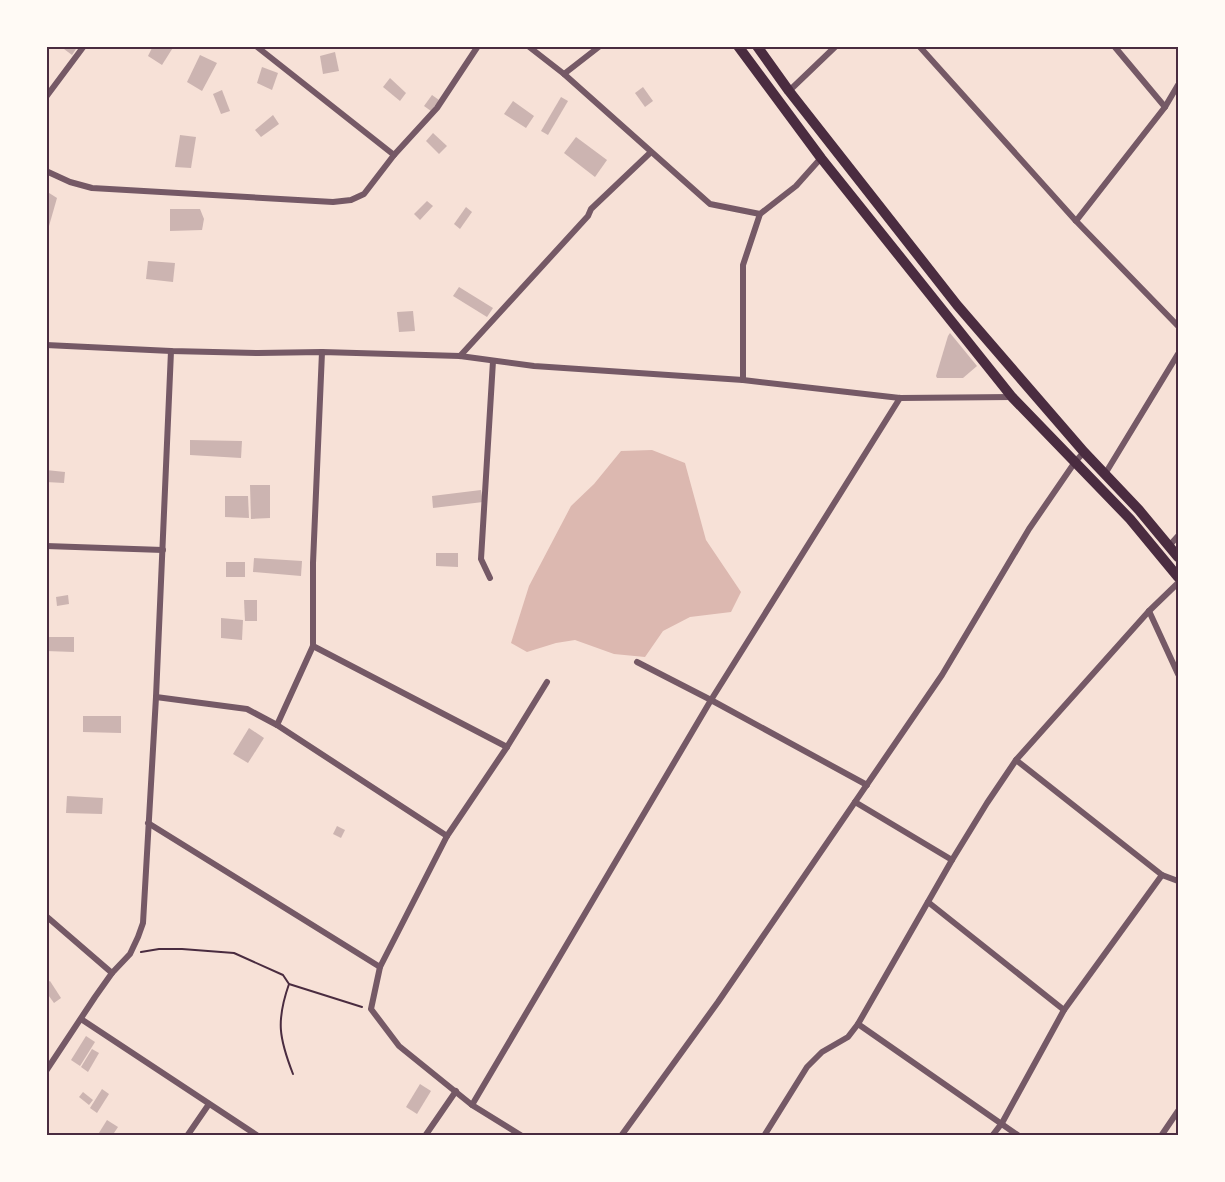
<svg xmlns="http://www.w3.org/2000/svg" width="1225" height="1182" viewBox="0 0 1225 1182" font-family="'Fira Sans',sans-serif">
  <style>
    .water { fill: #dcb8b0 }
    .building { fill: #ccb4b1 }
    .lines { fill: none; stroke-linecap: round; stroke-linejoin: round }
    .path { stroke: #4a2c40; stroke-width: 2 }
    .minor { stroke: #755966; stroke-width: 6 }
    .secondary { stroke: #4a2c40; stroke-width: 10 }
    .neatline { fill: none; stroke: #4a2c40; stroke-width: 2 }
  </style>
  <rect width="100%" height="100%" fill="#f7e1d7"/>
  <polygon class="water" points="652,450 685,463 706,540 741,592 731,612 690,617 663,631 645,657 614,654 575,640 556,643 527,652 511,643 529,586 571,506 594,484 621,451"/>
  <g class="building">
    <polygon points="60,46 78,46 72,55"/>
    <polygon points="153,46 174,46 162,65 148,56"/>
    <polygon points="335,52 339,71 323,74 320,56"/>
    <polygon points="200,55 217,63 202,91 187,82"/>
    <polygon points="262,67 278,73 272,90 257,83"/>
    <polygon points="390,78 406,93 400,101 383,87"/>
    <polygon points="643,87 653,101 645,107 635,93"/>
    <polygon points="222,90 230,111 221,114 213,94"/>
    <polygon points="432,95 439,100 431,111 424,106"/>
    <polygon points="561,97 568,101 548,135 541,131"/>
    <polygon points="513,101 534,116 526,128 504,114"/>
    <polygon points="273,115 279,124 261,137 255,130"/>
    <polygon points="433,133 447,146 439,154 426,141"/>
    <polygon points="180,135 196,137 191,168 175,167"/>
    <polygon points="576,137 607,160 595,177 564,153"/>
    <polygon points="46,191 57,198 47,233 46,233"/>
    <polygon points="427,201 433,206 420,220 414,214"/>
    <polygon points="466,207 472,212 460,229 454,224"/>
    <polygon points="170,209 200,209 204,219 202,230 170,231"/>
    <polygon points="148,261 175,263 173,282 146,279"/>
    <polygon points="459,287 493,308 487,317 453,296"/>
    <polygon points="413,311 415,331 399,332 397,312"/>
    <polygon points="950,333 977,366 963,378 937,378 936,376 948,336"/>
    <polygon points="190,440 242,441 241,458 190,455"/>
    <polygon points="46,470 65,472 64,483 46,482"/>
    <polygon points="250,485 270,485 270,518 251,519"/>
    <polygon points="481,490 483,502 433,508 432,496"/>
    <polygon points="225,496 248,496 249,518 225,517"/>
    <polygon points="436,553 458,553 458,567 436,566"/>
    <polygon points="254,558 302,561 301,576 253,572"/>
    <rect x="226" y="562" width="19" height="15"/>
    <polygon points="68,595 69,604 57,606 56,597"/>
    <polygon points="244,600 257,600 257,621 245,621"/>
    <polygon points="221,618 243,620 242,640 221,638"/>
    <polygon points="46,637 74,637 74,652 46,651"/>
    <polygon points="83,716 121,716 121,733 83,732"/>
    <polygon points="249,728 264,738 248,763 233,754"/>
    <polygon points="67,796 103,798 102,814 66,813"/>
    <polygon points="337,826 345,830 341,838 333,834"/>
    <polygon points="50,981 61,998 54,1003 46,992 46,983"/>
    <polygon points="86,1036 95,1042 80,1066 71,1060"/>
    <polygon points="92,1049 99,1053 88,1072 81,1067"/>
    <polygon points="420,1084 431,1091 417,1114 406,1107"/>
    <polygon points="102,1089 109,1094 97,1113 90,1108"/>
    <polygon points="83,1092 93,1100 89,1105 79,1097"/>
    <polygon points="107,1120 118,1127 112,1136 97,1136"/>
  </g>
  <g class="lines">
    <g class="path">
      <polyline points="141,952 159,949 182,949 234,953 283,975 289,984 362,1007"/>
      <path d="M 289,984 C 276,1021 279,1038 293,1074"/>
    </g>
    <g class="minor">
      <polyline points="256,46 394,155"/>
      <polyline points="528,46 564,74 710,204 760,214"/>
      <polyline points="919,46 1076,221 1178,326"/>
      <polyline points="1114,46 1165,107"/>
      <polyline points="564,74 600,46"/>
      <polyline points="789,91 836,46"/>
      <polyline points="46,97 84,46"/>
      <polyline points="46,171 70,182 92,188 333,202 351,200 364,194 394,155 437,108 478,46"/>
      <polyline points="1076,221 1165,107 1178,85"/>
      <polyline points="46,345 171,351 258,353 322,352 460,356 534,366 743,380 900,398 1012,397"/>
      <polyline points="460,356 588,216 591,209 651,152"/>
      <polyline points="743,380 743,265 760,214 796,186 821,158"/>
      <polyline points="1105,474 1178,354"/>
      <polyline points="46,546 163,550"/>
      <polyline points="1169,546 1178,536"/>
      <polyline points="490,578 481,559 493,361"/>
      <polyline points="1149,611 1178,674"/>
      <polyline points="313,646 507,747"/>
      <polyline points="637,662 711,700 867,785"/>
      <polyline points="156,697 247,709 277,725 447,836"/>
      <polyline points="277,725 313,646 313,563 322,352"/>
      <polyline points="1016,760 1162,875"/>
      <polyline points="855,802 952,860"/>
      <polyline points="148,823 380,967"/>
      <polyline points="928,902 1064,1010"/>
      <polyline points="46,916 112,973"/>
      <polyline points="81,1019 258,1136"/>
      <polyline points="858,1024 1019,1136"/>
      <polyline points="46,1071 95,997 112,973 130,954 138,937 143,923 156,697 171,351"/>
      <polyline points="472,1105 711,700 900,398"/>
      <polyline points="187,1136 209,1104"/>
      <polyline points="425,1136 456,1091"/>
      <polyline points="522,1136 472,1105 399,1046 371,1009 380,967 447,836 507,747 547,682"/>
      <polyline points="621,1136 718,1002 942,675 1029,529 1075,462 1084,452"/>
      <polyline points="764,1136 807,1067 822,1052 848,1037 858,1024 952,860 987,803 1016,760 1149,611 1178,583"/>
      <polyline points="992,1136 1002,1123 1064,1010 1162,875 1178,881"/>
      <polyline points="1161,1136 1178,1111"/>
    </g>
    <g class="secondary">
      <polyline points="738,46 821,158 1012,397 1130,519 1178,577"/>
      <polyline points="757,46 789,91 957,305 1084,452 1139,510 1178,557"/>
    </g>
  </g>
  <rect width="1225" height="1182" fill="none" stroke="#fffaf5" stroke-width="96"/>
  <rect x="48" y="48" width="1129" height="1086" class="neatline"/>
</svg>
